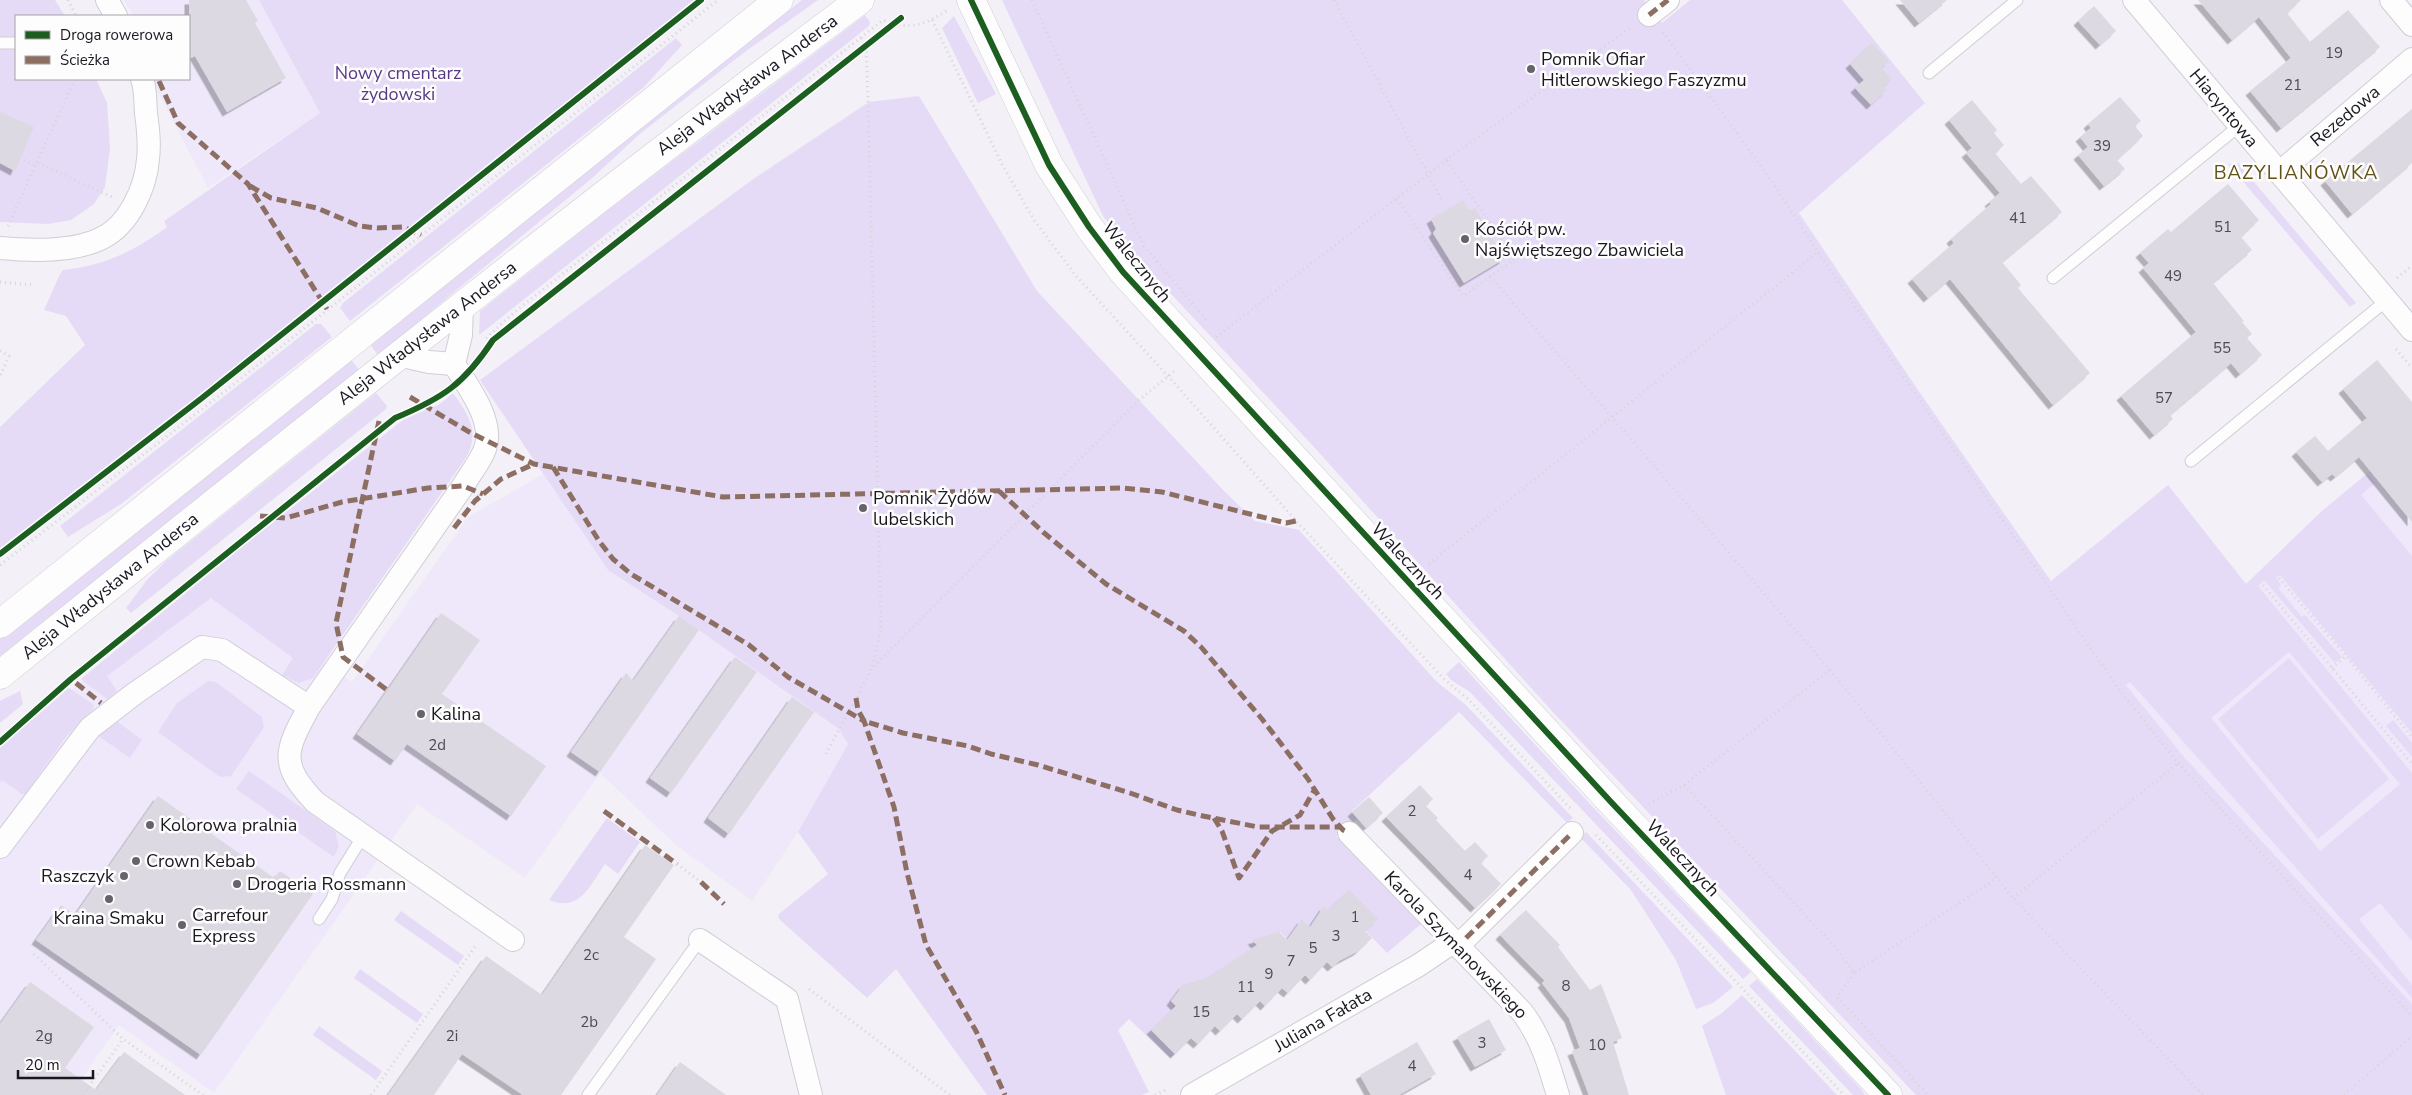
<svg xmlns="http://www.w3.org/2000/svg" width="2412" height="1095" viewBox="0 0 2412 1095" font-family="'Nunito Sans',sans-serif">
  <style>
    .built { fill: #eee8fa }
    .green { fill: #e5dbf7; fill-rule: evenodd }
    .building { fill: #dcd9e2; filter: url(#shadow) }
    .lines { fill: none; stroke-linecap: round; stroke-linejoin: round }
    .lane-casing { stroke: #d0cdd5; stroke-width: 13 }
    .street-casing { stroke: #d0cdd5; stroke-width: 24 }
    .secondary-casing { stroke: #d0cdd5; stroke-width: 29 }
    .path { stroke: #d5d5d7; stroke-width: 3; stroke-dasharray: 1 4; stroke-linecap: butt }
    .lane { stroke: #fdfdfe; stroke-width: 11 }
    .street { stroke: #fdfdfe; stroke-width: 22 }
    .secondary { stroke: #fdfdfe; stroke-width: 28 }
    .quiet { stroke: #8d6e63; stroke-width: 5; stroke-dasharray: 10 5; stroke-linecap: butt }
    .cycleway-casing { stroke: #fdfdfd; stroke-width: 9 }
    .cycleway { stroke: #1b5e20; stroke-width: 6 }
    .poi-dot { fill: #67636c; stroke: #fdfdfd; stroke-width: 2 }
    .labels { text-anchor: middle; stroke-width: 5; stroke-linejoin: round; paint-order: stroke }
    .number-label { font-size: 15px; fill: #4d4a52 }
    .poi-label { font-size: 18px; fill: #1b1720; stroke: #fdfdfd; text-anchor: start }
    .park-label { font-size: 18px; fill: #593984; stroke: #fdfdfd }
    .street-label { font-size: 18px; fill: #1b1720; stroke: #fdfdfd }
    .neighbourhood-label { font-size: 19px; letter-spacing: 1px; fill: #635014; stroke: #fdfdfd }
  </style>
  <defs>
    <filter id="shadow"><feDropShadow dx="-4.5" dy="4.5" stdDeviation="0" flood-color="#0004"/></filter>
  </defs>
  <rect width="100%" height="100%" fill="#f3f0f8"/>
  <g class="built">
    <polygon points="124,0 259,0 320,113 208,188 158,92 153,79 189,79 189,16 133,16"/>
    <polygon points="2412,435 2412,1004 2185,758 2125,684 2246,584 2322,511"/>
    <polygon points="543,474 608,570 679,616 839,728 848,744 798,832 752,901 677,846 600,773 525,878 417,804 214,1093 119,1025 70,1095 0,1095 0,780 63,697 205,583 352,682 468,517"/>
  </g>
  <g class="green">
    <polygon points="0,0 55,0 65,16 16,16 16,79 96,79 107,103 110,148 105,187 94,204 71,220 48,224 0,222"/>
    <path d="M 259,0 L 695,0 L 248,357 L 0,550 L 0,427 L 85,345 L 66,316 L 44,310 L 60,274 L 63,270 C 103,266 135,251 167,227 L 164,221 L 320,113 Z"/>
    <polygon points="802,0 818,0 746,51 641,133 591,179 378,355 369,343"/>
    <path d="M 1002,0 L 1644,0 L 1662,23 L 1690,0 L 1842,0 L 1925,103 L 1799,213 L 1918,390 L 2051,581 L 2168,485 L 2246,584 L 2322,511 L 2367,474 L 2375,483 L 2361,495 L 2412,556 L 2412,733 L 2280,575 L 2276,578 L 2281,585 L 2278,588 L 2302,617 L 2305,615 L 2342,657 L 2335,663 L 2264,580 L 2258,586 L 2412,773 L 2412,941 L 2380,903 L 2359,919 L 2412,985 L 2412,998 L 2130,682 L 2126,685 L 2185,758 L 2412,1004 L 2412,1095 L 1916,1095 L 1552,711 L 1314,447 L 1132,252 L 1103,216 ZM 2289,652 L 2400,784 L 2320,851 L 2211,718 Z"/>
    <polygon points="865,15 870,22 869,26 479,335 480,311 607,211"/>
    <polygon points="954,16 996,94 978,103 942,28"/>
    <polygon points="676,38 682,45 644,87 350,321 340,308 343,303"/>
    <polygon points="919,96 1037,291 1224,491 1255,521 1299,530 1437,682 1466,705 1573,818 1567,823 1459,712 1352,811 1366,828 1357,819 1336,836 1421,924 1387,953 1366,931 1377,919 1311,928 1302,919 1289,941 1280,932 1244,967 1234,958 1243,968 1221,979 1212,971 1221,980 1176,1006 1152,1029 1175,1054 1170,1058 1129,1019 1118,1030 1149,1092 1142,1095 987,1095 896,969 867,998 778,918 779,914 828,874 798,832 848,744 839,729 679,616 608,570 480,380 752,180 869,102"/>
    <polygon points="2238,163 2356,303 2350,307 2228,164"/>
    <polygon points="316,324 321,324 332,337 121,504 68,537 60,526"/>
    <polygon points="350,358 359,370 0,656 0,639"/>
    <polygon points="376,393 387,406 386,409 131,613 126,608 147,580 166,561"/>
    <path d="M 453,393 C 468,414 480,431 467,456 L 313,678 L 299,683 L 282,675 L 293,658 L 211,598 L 107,676 L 117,691 L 107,699 L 81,679 L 242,547 L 403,420 L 440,404 Z"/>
    <polygon points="2289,658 2389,779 2318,839 2218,719"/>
    <polygon points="1459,662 1589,803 1751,972 1743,979 1470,692 1451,680 1446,674"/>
    <polygon points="208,681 216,682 262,717 264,727 231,776 220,777 158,732 177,703"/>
    <polygon points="69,688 94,705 93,709 65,738 25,794 22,794 2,780 0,783 0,748"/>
    <polygon points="20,691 23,704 0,723 0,701"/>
    <polygon points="114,719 142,740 130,758 97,735"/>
    <polygon points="2393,720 2412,743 2412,757 2386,726"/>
    <polygon points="249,771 335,831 339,846 334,857 236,789"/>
    <path d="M 607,818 L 640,842 L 618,874 L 605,864 C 590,885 580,913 549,900 Z"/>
    <polygon points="1586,832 1733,987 1713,1003 1696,1009 1676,960 1631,890 1580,837"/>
    <polygon points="401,911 464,956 458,965 394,920"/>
    <polygon points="360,969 423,1014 417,1023 354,978"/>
    <polygon points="1757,979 1861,1089 1865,1095 1853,1095 1749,986"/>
    <polygon points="1742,995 1837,1095 1726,1095 1702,1026 1722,1013"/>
    <polygon points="319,1026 382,1071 376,1080 313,1035"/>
  </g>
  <g class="building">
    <polygon points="189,0 246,0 258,21 255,23 286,78 227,112 195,56 189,59"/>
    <polygon points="1900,0 1947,0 1919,23"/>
    <polygon points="2198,0 2301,0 2287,13 2310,42 2348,10 2380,47 2281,128 2250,91 2291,58 2259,17 2232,40"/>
    <polygon points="2094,6 2116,31 2100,45 2078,21"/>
    <polygon points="1872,43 1889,61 1882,68 1892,79 1884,87 1887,90 1871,105 1855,88 1864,80 1850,64"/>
    <polygon points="2120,97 2141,121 2135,126 2143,136 2117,160 2125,169 2104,186 2078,155 2088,147 2080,137 2091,128 2088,124"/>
    <polygon points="1972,100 1997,130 1994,133 2004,145 1995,153 2021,184 2031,176 2062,212 2002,262 2021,285 2018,288 2090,373 2053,405 1950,279 1928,298 1912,279 1954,243 1951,239 1991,204 1989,202 2000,193 1966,153 1972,148 1949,120"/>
    <polygon points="2412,109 2412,163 2352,214 2325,181"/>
    <polygon points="0,112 34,127 15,171 0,163"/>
    <polygon points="2228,184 2259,220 2241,237 2252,250 2213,283 2244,321 2242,322 2252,334 2247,338 2262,355 2240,374 2231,363 2170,415 2173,419 2154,435 2121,396 2196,332 2143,268 2149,263 2140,253 2168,229 2171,232"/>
    <polygon points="1463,200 1469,210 1475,208 1504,259 1464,283 1433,233 1436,229 1431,219"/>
    <polygon points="2377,360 2412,402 2412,522 2359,457 2335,477 2332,474 2322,482 2296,452 2315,436 2328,451 2367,418 2343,389"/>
    <polygon points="441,613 480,640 442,694 546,766 511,816 407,744 395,761 357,734"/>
    <polygon points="679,616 699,630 600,772 571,752 626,673 633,681"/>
    <polygon points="735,657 757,672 671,793 650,778"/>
    <polygon points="792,697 814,712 729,834 708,818"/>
    <polygon points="1420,785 1433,799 1426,806 1438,818 1436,820 1465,851 1475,842 1488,856 1481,863 1501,884 1475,908 1386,817"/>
    <polygon points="158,796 274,878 280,871 313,894 201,1055 36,940 61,905 75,915"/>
    <polygon points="1369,797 1383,813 1366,828 1352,812"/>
    <polygon points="645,845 674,865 624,937 656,959 561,1095 523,1095 462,1054 434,1095 388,1095 486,956 542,995"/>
    <polygon points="1349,890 1378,919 1365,931 1372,938 1358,951 1339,961 1332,967 1327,962 1310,980 1305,975 1288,993 1282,988 1265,1006 1260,1001 1242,1019 1237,1014 1220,1031 1215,1026 1198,1044 1191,1038 1175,1054 1151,1030 1176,1006 1171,1001 1183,985 1206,978 1257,945 1252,940 1279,932 1287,940 1302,919 1310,927 1324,906 1328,910"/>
    <polygon points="1526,910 1560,945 1558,947 1590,990 1601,984 1622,1038 1613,1042 1629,1095 1589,1095 1572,1051 1580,1048 1569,1018 1542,983 1545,981 1500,935"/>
    <polygon points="30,982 94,1027 65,1068 96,1090 124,1052 185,1095 0,1095 0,1024"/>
    <polygon points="1489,1019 1506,1050 1475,1067 1457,1037"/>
    <polygon points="1417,1042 1436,1074 1399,1095 1371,1095 1360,1075"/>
    <polygon points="680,1062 726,1095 657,1095"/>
  </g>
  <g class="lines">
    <g class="lane-casing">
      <g id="lane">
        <polyline points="0,43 16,43"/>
        <polyline points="1929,73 2017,0"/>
        <polyline points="2053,278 2239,126"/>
        <polyline points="2191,461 2387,300"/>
        <polyline points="319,919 332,899 340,873 363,836"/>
        <polyline points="588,1095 700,940"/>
      </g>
    </g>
    <g class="street-casing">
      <g id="street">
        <polyline points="107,0 116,16"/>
        <polyline points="2134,0 2412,330"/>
        <polyline points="2391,0 2412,25"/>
        <polyline points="1649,15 1668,0"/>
        <polyline points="2279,173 2412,59"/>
        <path d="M 0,248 C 30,251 75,252 102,238 C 129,225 146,187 148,159 C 150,143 148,128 146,113 C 145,102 146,89 142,79"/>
        <path d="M 462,305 L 461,335 L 454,364 C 468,387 495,421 485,449 C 480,462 470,474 463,486 L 309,707 C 286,750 278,763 315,802 L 513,940"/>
        <polyline points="398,355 429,362 454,364"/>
        <path d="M 1349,833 L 1522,1012 C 1541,1037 1549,1065 1558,1095"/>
        <polyline points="0,847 90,728 134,694 202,647 222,650 309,707"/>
        <polyline points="1466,938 1572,833"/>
        <polyline points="700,940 787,999 811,1095"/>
        <polyline points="1192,1095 1419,965 1453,942"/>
      </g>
    </g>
    <g class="secondary-casing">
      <g id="secondary">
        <polyline points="971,0 1049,165 1089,227 1123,272 1611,802 1888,1095"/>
        <polyline points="0,624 779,0"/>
        <path d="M 0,675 C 284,446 568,218 860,0"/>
      </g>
    </g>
    <g class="path">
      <polyline points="68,0 76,16"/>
      <polyline points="1032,0 1144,246 1208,322"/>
      <polyline points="1334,0 1443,202"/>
      <polyline points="932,20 1002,164 1034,220 1076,276 1168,376 1296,521 1444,679 1468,699 1571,809"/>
      <polyline points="1663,32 1771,180 1818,252 2118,688 2178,763 2412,1016"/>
      <polyline points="861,38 866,44 868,102 880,585 881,629 872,668"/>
      <polyline points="24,160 36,166"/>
      <polyline points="38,163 112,197"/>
      <polyline points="1397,199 1463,296 1515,259 1446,160"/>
      <polyline points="8,226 75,79"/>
      <polyline points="1490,276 1830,670 2013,898 2203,1095"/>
      <polyline points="2397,278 2412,266"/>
      <polyline points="0,282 34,285"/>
      <polyline points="1216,337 1446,160 1630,28"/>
      <path d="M 486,338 L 517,310 L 883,20 C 910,31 924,25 948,10"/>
      <polyline points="2396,349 2412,368"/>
      <polyline points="0,351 9,356 0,376"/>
      <polyline points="1429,564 1818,252"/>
      <polyline points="0,565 210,403 718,0"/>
      <polyline points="2279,578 2346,656"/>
      <polyline points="2263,585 2412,764"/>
      <polyline points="2332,668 2346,656 2412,737"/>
      <polyline points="826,754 872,668 1139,400 1177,369"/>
      <polyline points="1684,785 1830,670"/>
      <polyline points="1649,804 1684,785 1835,947 1854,973 1997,878"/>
      <polyline points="1596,835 1844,1095"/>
      <polyline points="677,864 701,882"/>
      <polyline points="2013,898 2178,763"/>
      <polyline points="34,954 123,1039 203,1095"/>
      <polyline points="1854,973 1837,997 1928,1095"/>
      <polyline points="809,989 950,1095"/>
      <polyline points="83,1095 123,1039"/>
      <polyline points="371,1095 477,944"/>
      <polyline points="1155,1095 1168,1089"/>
      <polyline points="2344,1095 2412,1036"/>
    </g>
    <use href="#lane" class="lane"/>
    <use href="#street" class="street"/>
    <use href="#secondary" class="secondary"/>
    <g class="quiet">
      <polyline points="1649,15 1668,0"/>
      <polyline points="159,81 178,123 248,184 327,309"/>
      <polyline points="250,186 271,198 317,208 359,226 377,228 403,227 421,235"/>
      <polyline points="410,397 471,433 534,464 723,497 1123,488 1162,492 1286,523 1296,521"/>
      <polyline points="379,421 336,623 343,657 387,690"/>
      <polyline points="553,467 599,541 613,559 631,574 749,645 788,677 864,721 894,807 907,873 926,945 976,1031 1005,1095"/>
      <polyline points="999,491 1043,532 1106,584 1184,631 1201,647 1262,719 1308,779 1333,819 1343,830 1349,833"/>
      <polyline points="260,516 286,518 342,502 428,488 463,486 483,494"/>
      <polyline points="454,528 475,501 501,479 534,464"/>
      <polyline points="76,683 101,703"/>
      <polyline points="856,698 858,710 864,721 903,733 968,746 991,754 1038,765 1130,793 1177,810 1203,816 1258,827 1340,827"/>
      <polyline points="604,811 677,864"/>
      <polyline points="1214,818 1222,831 1239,878 1272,831 1300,815 1315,789"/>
      <polyline points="701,882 724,904"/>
      <polyline points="1466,938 1572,833"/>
    </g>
    <g class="cycleway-casing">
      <g id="cycleway">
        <polyline points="971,0 1049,165 1089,227 1123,272 1611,802 1888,1095"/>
        <polyline points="0,554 202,398 701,0"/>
        <path d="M 0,742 L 71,679 L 395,418 C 443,398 464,384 493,340 L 901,18"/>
      </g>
    </g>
    <use href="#cycleway" class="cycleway"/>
  </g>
  <g class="poi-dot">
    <circle cx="1531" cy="69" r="5"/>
    <circle cx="1465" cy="239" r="5"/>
    <circle cx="863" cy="508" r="5"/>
    <circle cx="421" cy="714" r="5"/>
    <circle cx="150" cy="825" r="5"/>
    <circle cx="136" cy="861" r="5"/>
    <circle cx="124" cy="876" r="5"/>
    <circle cx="237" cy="884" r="5"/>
    <circle cx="109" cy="899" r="5"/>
    <circle cx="182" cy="925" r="5"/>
  </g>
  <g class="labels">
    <g class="number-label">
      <text x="2334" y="58">19</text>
      <text x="2293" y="90">21</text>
      <text x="2102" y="151">39</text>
      <text x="2018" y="223">41</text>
      <text x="2223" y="232">51</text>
      <text x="2173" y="281">49</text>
      <text x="2222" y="353">55</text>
      <text x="2164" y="403">57</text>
      <text x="437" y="750">2d</text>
      <text x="1412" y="816">2</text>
      <text x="1468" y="880">4</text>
      <text x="1355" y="922">1</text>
      <text x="1336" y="941">3</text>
      <text x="1313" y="953">5</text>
      <text x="591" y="960">2c</text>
      <text x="1291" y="966">7</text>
      <text x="1269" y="979">9</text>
      <text x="1566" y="991">8</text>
      <text x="1246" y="992">11</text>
      <text x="1201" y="1017">15</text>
      <text x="589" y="1027">2b</text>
      <text x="44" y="1041">2g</text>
      <text x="452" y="1041">2i</text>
      <text x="1482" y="1048">3</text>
      <text x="1597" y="1050">10</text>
      <text x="1412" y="1071">4</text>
    </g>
    <g class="poi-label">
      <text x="1541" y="65">Pomnik Ofiar<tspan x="1541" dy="21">Hitlerowskiego Faszyzmu</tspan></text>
      <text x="1475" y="235">Kościół pw.<tspan x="1475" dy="21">Najświętszego Zbawiciela</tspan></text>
      <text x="873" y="504">Pomnik Żydów<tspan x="873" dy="21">lubelskich</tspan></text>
      <text x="431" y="720">Kalina</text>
      <text x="160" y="831">Kolorowa pralnia</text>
      <text x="146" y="867">Crown Kebab</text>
      <text x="114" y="882" text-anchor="end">Raszczyk</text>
      <text x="247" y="890">Drogeria Rossmann</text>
      <text x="192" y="921">Carrefour<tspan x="192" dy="21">Express</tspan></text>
      <text x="109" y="924" text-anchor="middle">Kraina Smaku</text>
    </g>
    <g class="park-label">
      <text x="398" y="79">Nowy cmentarz<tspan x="398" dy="21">żydowski</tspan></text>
    </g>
    <g class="street-label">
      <text transform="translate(747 85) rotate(-37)" y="6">Aleja Władysława Andersa</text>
      <text transform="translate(2224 108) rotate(50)" y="6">Hiacyntowa</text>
      <text transform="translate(2345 116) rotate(-40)" y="6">Rezedowa</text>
      <text transform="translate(1137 262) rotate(51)" y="6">Walecznych</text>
      <text transform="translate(427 333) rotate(-38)" y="6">Aleja Władysława Andersa</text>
      <text transform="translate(1408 561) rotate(47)" y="6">Walecznych</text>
      <text transform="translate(110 586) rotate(-39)" y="6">Aleja Władysława Andersa</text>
      <text transform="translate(1683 858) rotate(47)" y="6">Walecznych</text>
      <text transform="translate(1456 945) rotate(46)" y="6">Karola Szymanowskiego</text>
      <text transform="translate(1323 1020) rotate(-30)" y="6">Juliana Fałata</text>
    </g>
    <g class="neighbourhood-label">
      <text x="2296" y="179">BAZYLIANÓWKA</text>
    </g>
  </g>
  <rect x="15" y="15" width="175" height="65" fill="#fdfdfd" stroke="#a3a1a5"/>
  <rect x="25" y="31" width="25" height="8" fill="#1b5e20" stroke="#a3a1a5"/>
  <text x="60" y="40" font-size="15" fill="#1b1720">Droga rowerowa</text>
  <rect x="25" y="56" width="25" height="8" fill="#8d6e63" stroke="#a3a1a5"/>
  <text x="60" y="65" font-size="15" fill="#1b1720">Ścieżka</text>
  <path d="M18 1070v8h75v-8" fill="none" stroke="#1b1720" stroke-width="2.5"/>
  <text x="25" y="1070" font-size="15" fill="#1b1720" stroke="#fdfdfd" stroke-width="4" paint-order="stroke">20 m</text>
</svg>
